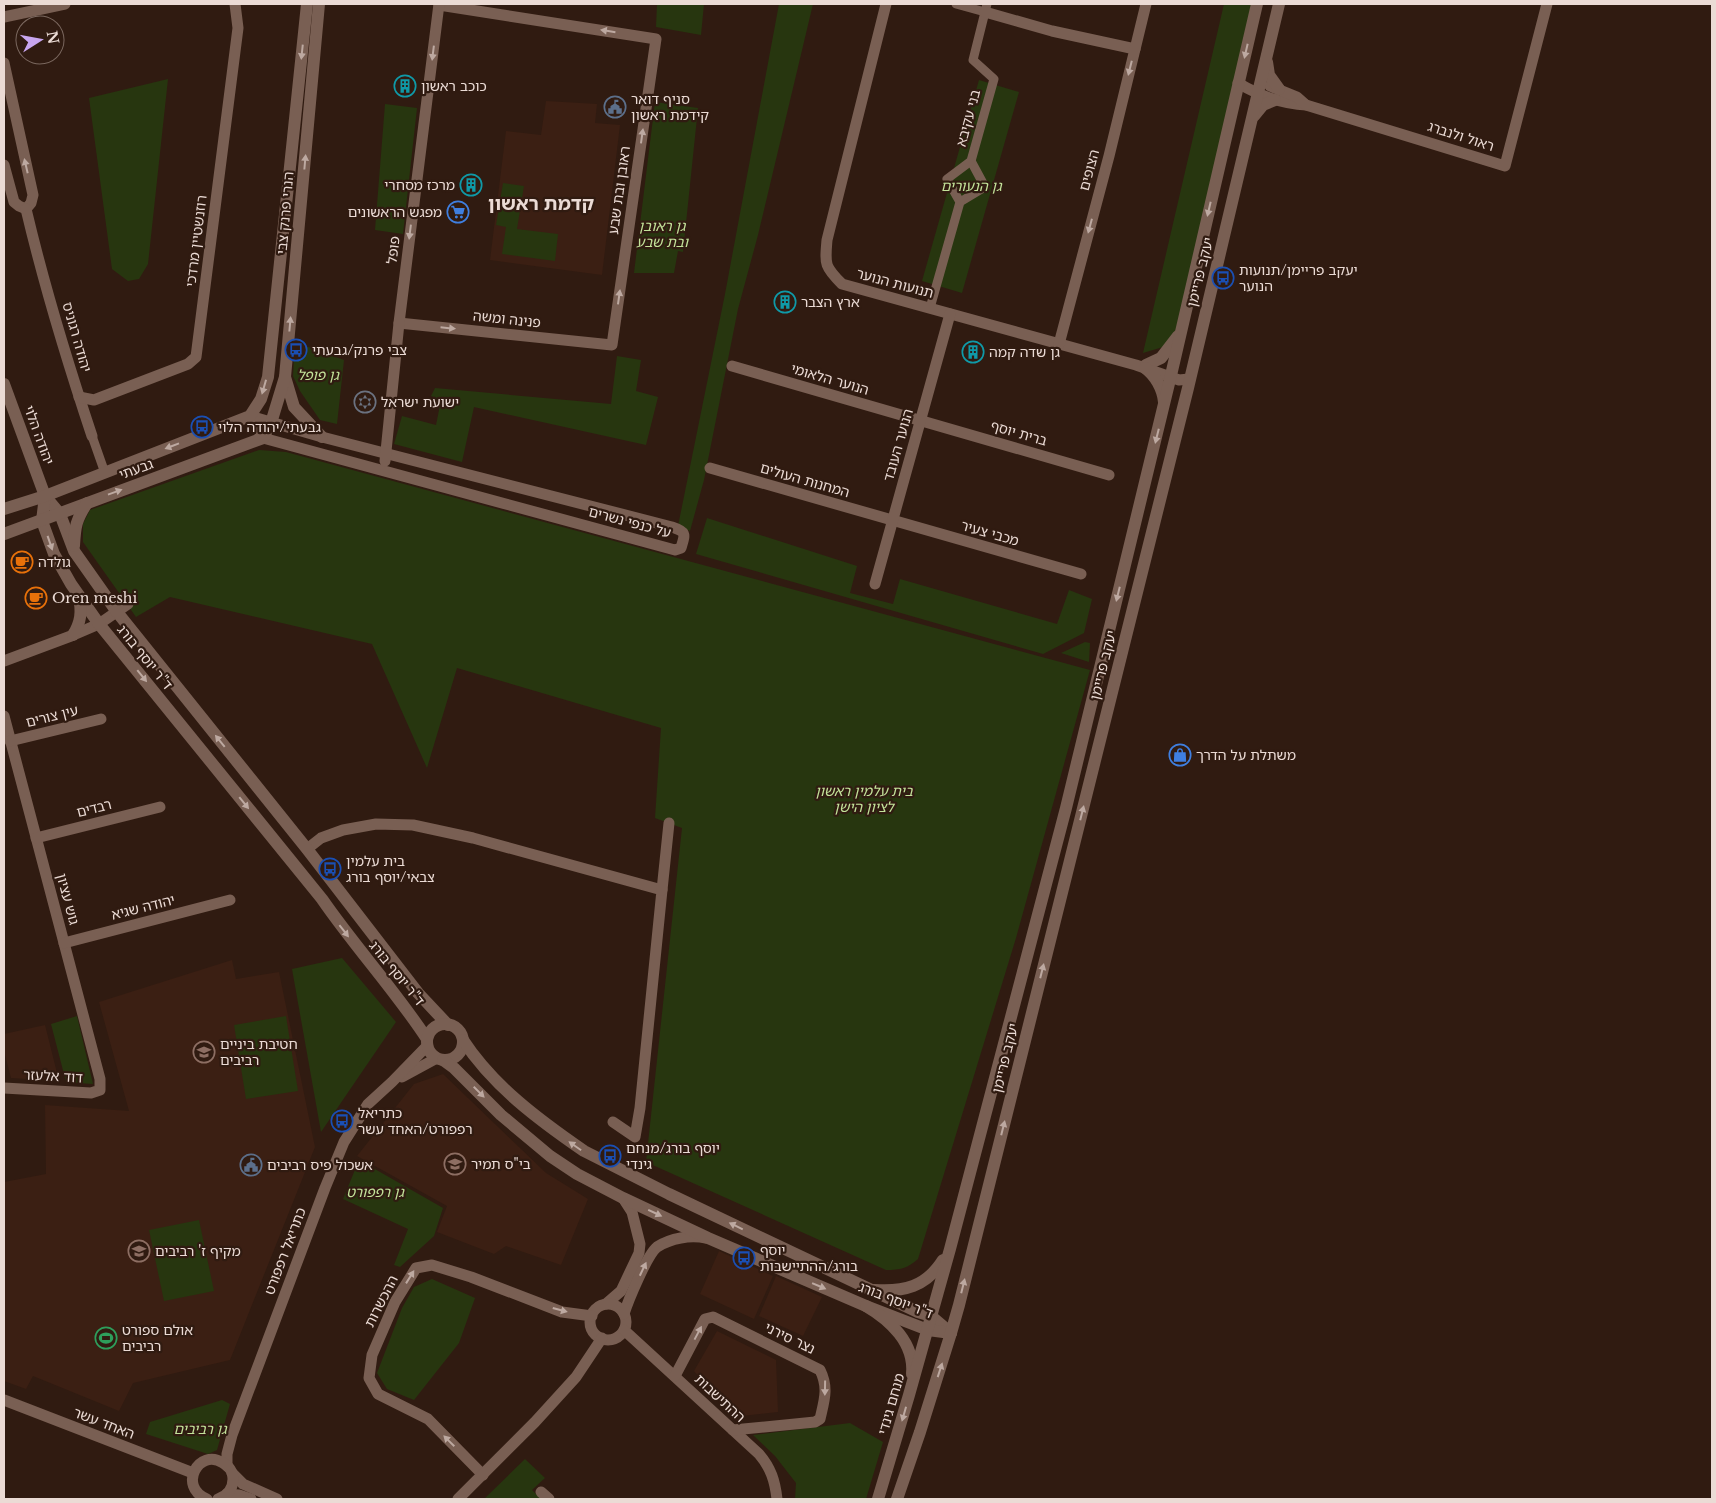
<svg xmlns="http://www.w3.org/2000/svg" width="1716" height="1503" viewBox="0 0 1716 1503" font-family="'Libre Baskerville','Noto Sans Hebrew',serif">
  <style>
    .built { fill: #3b1f13 }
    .green { fill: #27360f }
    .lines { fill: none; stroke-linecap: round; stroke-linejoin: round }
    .pedestrian { stroke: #795f53; stroke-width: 9 }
    .minor { stroke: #795f53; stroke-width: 11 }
    .tertiary { stroke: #795f53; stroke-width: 12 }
    .secondary { stroke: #795f53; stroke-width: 12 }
    .oneway { fill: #bda9a1 }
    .labels { text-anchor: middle; stroke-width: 4.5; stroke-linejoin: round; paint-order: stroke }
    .poi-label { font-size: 14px; fill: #ebdbd5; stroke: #301b11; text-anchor: start }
    .street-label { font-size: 14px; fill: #ebdbd5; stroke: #301b11 }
    .park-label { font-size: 14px; font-style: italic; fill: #c3e29a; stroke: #301b11 }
    .district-label { font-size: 19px; font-weight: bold; fill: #ebdbd5; stroke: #301b11 }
  </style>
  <rect width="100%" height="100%" fill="#301b11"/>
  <g class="built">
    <polygon points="546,101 597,104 595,123 620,125 602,275 490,260 506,131 541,135"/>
    <polygon points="232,960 236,979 279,972 315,1147 230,1360 133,1383 119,1411 33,1376 26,1389 4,1381 4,1182 46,1174 45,1105 129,1111 99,1002"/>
    <polygon points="45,1025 59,1081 11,1078 4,1051 4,1034"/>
    <polygon points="443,1074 546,1173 588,1199 561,1265 506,1246 494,1254 437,1232 447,1206 357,1156 414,1084"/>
    <polygon points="719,1251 773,1276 754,1319 700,1294"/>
    <polygon points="776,1276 822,1297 803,1336 759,1316"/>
    <polygon points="717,1331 776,1360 778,1412 733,1417 694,1371"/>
  </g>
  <g class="green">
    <polygon points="657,4 704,4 701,35 656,27"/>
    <polygon points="779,4 813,4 758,235 738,309 704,480 690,531 678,526 725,294"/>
    <polygon points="1224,4 1257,4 1183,320 1163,347 1143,353"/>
    <polygon points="168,79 148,264 139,279 128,281 112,269 89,98"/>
    <polygon points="979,80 1019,92 962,293 922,281"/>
    <polygon points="655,102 698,108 683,252 678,251 674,273 634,273"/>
    <polygon points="385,104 417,108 403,234 375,230"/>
    <polygon points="503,183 524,186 517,229 558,234 555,261 502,254 506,227 496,225"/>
    <polygon points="295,342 344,360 337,424 320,420 300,391 293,376"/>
    <polygon points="617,356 641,360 636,391 658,397 646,445 474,407 462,462 394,444 402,416 436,425 441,400 431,396 435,388 611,404"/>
    <path d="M 259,450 L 286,452 L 1090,670 L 1016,938 L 918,1259 C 908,1268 900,1270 886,1270 L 646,1162 L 682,828 L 655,818 L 661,728 L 457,668 L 427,768 L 372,644 L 170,597 L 136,617 L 83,542 L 83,524 L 90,510 Z"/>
    <polygon points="707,518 857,566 850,593 893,604 900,579 1057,624 1069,590 1092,599 1084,633 1043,654 696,554"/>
    <polygon points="1085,642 1090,643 1089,662 1061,653"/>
    <polygon points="342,958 396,1022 321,1132 292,969"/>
    <polygon points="77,1016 93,1084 66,1082 51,1024"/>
    <polygon points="286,1016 298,1091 246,1099 234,1025"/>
    <polygon points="359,1160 443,1208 434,1236 400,1267 394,1265 408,1229 343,1199"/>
    <polygon points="199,1220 214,1291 164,1301 149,1230"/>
    <polygon points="432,1279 475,1298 459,1343 414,1400 387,1389 377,1373 402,1308 414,1287"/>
    <polygon points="222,1400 230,1404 217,1450 208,1454 146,1434 150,1422"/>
    <polygon points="850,1423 883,1442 866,1499 795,1499 796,1483 775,1456 753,1435"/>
    <polygon points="525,1459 545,1478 532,1490 541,1499 484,1499"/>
  </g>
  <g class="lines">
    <g class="pedestrian">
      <polyline points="956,4 985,12"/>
      <polyline points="960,202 985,187 971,161"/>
      <polyline points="930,308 960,202 947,179 971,161 994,79 973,60 987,4"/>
      <polyline points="92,436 105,473"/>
    </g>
    <g class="minor">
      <path d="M 886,4 L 827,240 C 825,264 824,266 842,284 L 1136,365 L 1179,380 L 1189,379"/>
      <polyline points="985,12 1052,31 1135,49"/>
      <polyline points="4,17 65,4"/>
      <polyline points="4,63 33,195 31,203 26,209"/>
      <path d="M 1238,83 C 1260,96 1281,104 1306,105 L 1505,166 L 1547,4"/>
      <polyline points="1270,86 1297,97 1306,105"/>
      <polyline points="4,165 14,202 19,206 26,209"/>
      <path d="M 26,209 C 44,285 67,361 92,436"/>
      <polyline points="399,323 612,345 656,39 439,5"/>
      <polyline points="1059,344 1109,156 1146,4"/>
      <polyline points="732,366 1109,475"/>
      <polyline points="79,397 94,400 188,364 196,357 238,28 235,4"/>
      <path d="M 250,416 L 322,437 L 672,527 C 687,532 685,534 681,548 L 675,550 L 263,438 Z"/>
      <polyline points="385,461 399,323 439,4"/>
      <polyline points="710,468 1081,574"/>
      <polyline points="875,584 950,314"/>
      <polyline points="4,661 71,636 99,624 128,604"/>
      <polyline points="4,716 100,1079 100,1090 91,1093 4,1088"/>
      <polyline points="10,741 101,719"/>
      <polyline points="36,838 160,807"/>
      <polyline points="307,849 321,838 343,830 376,824 413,825 473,838 662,890 640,1108 635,1137 613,1122"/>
      <polyline points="662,890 669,823"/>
      <polyline points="64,943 230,900"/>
      <polyline points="402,1077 437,1058"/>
      <polyline points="606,1304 621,1291 639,1253 640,1244 632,1212 623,1198"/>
      <circle cx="608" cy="1322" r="18"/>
      <path d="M 624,1314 C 628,1301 647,1255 657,1247 C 671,1238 690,1235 706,1238"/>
      <path d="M 624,1330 L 759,1454 C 771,1468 775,1481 777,1499"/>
      <path d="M 675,1376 L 705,1319 L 713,1317 L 820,1370 C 829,1388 824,1401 820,1419 L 815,1422 L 733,1430"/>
      <polyline points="4,1400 193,1473"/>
      <polyline points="227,1466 227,1454 232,1435 325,1188 344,1142 368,1104 392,1082 427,1046"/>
      <polyline points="232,1473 243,1484 277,1499"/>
      <polyline points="483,1475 428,1419 378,1394 369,1378 372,1355 395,1302 416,1268 432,1265 471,1277 562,1312 592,1316"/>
      <polyline points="541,1492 549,1499"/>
      <polyline points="227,1494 239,1495 251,1499"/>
      <path d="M 207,1499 C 177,1487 199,1447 223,1463 C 229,1466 233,1472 233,1479 C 233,1489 227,1496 218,1499"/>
      <polyline points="458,1499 535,1422 576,1377 602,1338"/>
    </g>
    <g class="tertiary">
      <polyline points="285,377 294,407 322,437"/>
      <polyline points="4,384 45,496 60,514 74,551 117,612 307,849 418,993 448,1025"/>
      <path d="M 45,496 L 42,521 L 54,554 L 71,584 L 99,624 L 322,899 C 355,947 395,990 427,1039"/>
      <polyline points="4,509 45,496 250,416 261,399 268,377 307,4"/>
      <polyline points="4,534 263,438 271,423 285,377 319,4"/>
      <path d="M 74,546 C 75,526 76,520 87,503"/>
      <path d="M 73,635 C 81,622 82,612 79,597"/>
      <circle cx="445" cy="1042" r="18"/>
      <path d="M 463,1040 C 493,1086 539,1120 584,1151 L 669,1194 L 918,1312 L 931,1316 L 951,1333"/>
      <polyline points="443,1060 454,1068 501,1115 550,1156 577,1174 623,1198 708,1238 866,1306 928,1330 951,1333"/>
    </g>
    <g class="secondary">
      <polyline points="1267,62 1269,75 1279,89"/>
      <polyline points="1254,116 1263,105 1275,100"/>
      <polyline points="1146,365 1161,358 1178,336"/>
      <path d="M 1145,368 C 1155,375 1163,389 1164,402"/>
      <path d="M 874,1290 C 904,1292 926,1287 943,1260"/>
      <path d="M 866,1306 C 890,1320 915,1343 912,1374"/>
      <polyline points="878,1499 909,1395 950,1249 1066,808 1172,371 1257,4"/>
      <polyline points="897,1499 920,1432 951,1333 959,1305 1188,388 1279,4"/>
    </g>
  </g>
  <defs><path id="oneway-solid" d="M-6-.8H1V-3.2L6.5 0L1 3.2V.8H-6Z" transform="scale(1.25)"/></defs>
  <g class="oneway">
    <use href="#oneway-solid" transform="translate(608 31) rotate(-171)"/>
    <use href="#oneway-solid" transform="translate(1246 51) rotate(103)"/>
    <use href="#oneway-solid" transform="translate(302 52) rotate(96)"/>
    <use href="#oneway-solid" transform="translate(433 53) rotate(97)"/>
    <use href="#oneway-solid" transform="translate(1130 68) rotate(104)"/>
    <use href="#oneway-solid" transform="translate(642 136) rotate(-82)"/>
    <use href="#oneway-solid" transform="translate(305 162) rotate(-85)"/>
    <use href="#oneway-solid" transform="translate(26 166) rotate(-103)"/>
    <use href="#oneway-solid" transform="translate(1209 209) rotate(103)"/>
    <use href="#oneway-solid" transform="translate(1090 226) rotate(105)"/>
    <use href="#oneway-solid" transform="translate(410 232) rotate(97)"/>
    <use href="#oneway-solid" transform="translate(619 297) rotate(-82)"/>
    <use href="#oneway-solid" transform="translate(290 324) rotate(-85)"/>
    <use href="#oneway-solid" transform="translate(448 328) rotate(6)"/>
    <use href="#oneway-solid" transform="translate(264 387) rotate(106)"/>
    <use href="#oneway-solid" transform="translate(1157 436) rotate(104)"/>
    <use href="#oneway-solid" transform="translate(172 446) rotate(159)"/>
    <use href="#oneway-solid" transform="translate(115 492) rotate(-20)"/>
    <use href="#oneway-solid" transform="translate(50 543) rotate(71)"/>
    <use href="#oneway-solid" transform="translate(1118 594) rotate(104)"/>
    <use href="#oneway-solid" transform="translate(142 676) rotate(51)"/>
    <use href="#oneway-solid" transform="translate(220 741) rotate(-129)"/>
    <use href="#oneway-solid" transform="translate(244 803) rotate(51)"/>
    <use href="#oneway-solid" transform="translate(1082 813) rotate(-76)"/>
    <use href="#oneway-solid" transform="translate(344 931) rotate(52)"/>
    <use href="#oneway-solid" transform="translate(1042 971) rotate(-76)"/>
    <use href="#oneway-solid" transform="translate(479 1092) rotate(45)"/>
    <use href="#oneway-solid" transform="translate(1003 1128) rotate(-76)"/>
    <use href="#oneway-solid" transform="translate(575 1146) rotate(-145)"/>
    <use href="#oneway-solid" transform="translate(655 1213) rotate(25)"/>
    <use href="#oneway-solid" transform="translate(736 1226) rotate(-154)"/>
    <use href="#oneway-solid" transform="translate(643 1269) rotate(-65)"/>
    <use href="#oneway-solid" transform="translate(410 1277) rotate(-58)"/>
    <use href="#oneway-solid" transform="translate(819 1286) rotate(23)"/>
    <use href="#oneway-solid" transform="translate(963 1286) rotate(-76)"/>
    <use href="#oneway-solid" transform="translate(560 1310) rotate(15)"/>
    <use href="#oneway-solid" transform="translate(698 1333) rotate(-62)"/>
    <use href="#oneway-solid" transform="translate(940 1370) rotate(-72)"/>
    <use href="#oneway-solid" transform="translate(825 1388) rotate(91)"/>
    <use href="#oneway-solid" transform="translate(904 1414) rotate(106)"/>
    <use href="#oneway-solid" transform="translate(449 1441) rotate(-135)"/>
  </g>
  <defs>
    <g id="building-ring" transform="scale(1.125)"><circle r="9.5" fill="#301b11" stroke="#0f9aa8" stroke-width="1.5"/><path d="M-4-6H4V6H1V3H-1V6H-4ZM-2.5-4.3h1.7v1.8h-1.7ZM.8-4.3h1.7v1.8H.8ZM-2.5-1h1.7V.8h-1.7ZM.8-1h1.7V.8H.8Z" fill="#0f9aa8"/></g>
    <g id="civic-ring" transform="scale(1.125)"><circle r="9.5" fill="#301b11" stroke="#5c6f8a" stroke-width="1.5"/><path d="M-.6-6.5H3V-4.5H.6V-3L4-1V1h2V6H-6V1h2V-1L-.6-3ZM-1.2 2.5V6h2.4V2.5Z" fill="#5c6f8a"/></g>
    <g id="supermarket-ring" transform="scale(1.125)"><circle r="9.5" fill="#301b11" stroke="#3f7fe0" stroke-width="1.5"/><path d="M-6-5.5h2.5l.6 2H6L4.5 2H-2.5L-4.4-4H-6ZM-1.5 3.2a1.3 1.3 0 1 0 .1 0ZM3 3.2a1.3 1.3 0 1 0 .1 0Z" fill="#3f7fe0"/></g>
    <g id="bus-ring" transform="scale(1.125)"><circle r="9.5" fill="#301b11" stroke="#1a4fb4" stroke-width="1.5"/><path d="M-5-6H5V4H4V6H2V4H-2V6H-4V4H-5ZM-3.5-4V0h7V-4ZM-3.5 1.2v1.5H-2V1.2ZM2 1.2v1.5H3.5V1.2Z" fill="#1a4fb4"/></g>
    <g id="synagogue-ring" transform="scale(1.125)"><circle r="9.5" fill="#301b11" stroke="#6b7280" stroke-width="1.5"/><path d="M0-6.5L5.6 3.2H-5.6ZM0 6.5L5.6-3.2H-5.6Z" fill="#6b7280"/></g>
    <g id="cafe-ring" transform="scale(1.125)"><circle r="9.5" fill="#301b11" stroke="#e8710a" stroke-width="1.5"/><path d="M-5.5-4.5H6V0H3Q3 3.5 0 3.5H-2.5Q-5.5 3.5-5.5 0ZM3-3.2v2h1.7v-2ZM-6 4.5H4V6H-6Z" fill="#e8710a"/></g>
    <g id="shop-ring" transform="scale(1.125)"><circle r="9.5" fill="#301b11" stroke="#3f7fe0" stroke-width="1.5"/><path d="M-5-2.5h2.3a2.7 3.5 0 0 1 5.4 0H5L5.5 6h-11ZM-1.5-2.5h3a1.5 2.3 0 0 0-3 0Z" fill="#3f7fe0"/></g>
    <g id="school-ring" transform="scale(1.125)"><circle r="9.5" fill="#301b11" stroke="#8d6e63" stroke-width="1.5"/><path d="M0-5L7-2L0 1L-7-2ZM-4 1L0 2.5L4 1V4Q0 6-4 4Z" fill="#8d6e63"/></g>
    <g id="stadium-ring" transform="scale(1.125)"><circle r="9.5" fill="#301b11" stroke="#2e9e5b" stroke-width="1.5"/><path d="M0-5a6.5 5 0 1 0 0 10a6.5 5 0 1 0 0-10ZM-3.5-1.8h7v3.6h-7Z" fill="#2e9e5b"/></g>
  </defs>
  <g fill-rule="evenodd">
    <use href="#building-ring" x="405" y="86"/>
    <use href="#civic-ring" x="615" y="107"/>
    <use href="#building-ring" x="471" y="185"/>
    <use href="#supermarket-ring" x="458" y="212"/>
    <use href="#bus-ring" x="1223" y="278"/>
    <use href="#building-ring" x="785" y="302"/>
    <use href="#bus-ring" x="296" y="350"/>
    <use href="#building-ring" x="973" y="352"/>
    <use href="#synagogue-ring" x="365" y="402"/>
    <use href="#bus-ring" x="202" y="427"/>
    <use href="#cafe-ring" x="22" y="562"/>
    <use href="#cafe-ring" x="36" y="598"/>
    <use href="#shop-ring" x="1180" y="755"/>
    <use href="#bus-ring" x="330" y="869"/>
    <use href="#school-ring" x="204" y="1052"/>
    <use href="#bus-ring" x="342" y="1121"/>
    <use href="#bus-ring" x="610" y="1156"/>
    <use href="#school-ring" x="455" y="1164"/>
    <use href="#civic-ring" x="251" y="1165"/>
    <use href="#school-ring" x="139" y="1251"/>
    <use href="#bus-ring" x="744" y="1258"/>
    <use href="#stadium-ring" x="106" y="1338"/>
  </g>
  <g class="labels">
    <g class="poi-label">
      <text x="421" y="91">כוכב ראשון</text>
      <text x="631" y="104">סניף דואר<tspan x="631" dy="16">קידמת ראשון</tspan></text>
      <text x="455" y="190" text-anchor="end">מרכז מסחרי</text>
      <text x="442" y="217" text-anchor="end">מפגש הראשונים</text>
      <text x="1239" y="275">יעקב פריימן/תנועות<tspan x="1239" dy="16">הנוער</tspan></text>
      <text x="801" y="307">ארץ הצבר</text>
      <text x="312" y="355">צבי פרנק/גבעתי</text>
      <text x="989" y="357">גן שדה קמה</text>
      <text x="381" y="407">ישועת ישראל</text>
      <text x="218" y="432">גבעתי/יהודה הלוי</text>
      <text x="38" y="567">גולדה</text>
      <text x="52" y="603">Oren meshi</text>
      <text x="1196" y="760">משתלת על הדרך</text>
      <text x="346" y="866">בית עלמין<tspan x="346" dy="16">צבאי/יוסף בורג</tspan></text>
      <text x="220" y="1049">חטיבת ביניים<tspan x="220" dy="16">רביבים</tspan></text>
      <text x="358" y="1118">כתריאל<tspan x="358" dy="16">רפפורט/האחד עשר</tspan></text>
      <text x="626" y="1153">יוסף בורג/מנחם<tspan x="626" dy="16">גינדי</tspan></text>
      <text x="471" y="1169">בי"ס תמיר</text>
      <text x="267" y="1170">אשכול פיס רביבים</text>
      <text x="760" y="1255">יוסף<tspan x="760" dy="16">בורג/ההתיישבות</tspan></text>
      <text x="155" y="1256">מקיף ז' רביבים</text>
      <text x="122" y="1335">אולם ספורט<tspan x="122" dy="16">רביבים</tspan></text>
    </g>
    <g class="street-label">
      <text transform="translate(968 118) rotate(-75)" y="5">בני עקיבא</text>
      <text transform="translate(1461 136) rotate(18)" y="5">ראול ולנברג</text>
      <text transform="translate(1089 170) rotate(-75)" y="5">הצופים</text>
      <text transform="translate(619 190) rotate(-82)" y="5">ראובן ובת שבע</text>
      <text transform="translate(285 213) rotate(-85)" y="5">הנרי פרנק צבי</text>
      <text transform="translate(196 241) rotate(-83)" y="5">רוזנשטיין מרדכי</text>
      <text transform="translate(393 250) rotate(-83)" y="5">פופל</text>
      <text transform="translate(1200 272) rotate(-76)" y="5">יעקב פריימן</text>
      <text transform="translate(895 283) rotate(15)" y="5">תנועות הנוער</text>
      <text transform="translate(507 319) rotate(6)" y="5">פנינה ומשה</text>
      <text transform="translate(77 337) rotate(74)" y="5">יהודה רגוניס</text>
      <text transform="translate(830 379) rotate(16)" y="5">הנוער הלאומי</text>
      <text transform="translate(1019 433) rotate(16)" y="5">ברית יוסף</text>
      <text transform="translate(39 435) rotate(70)" y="5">יהודה הלוי</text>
      <text transform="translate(898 445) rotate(-74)" y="5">הנוער העובד</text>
      <text transform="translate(136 469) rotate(-20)" y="5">גבעתי</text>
      <text transform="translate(805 480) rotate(16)" y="5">המחנות העולים</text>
      <text transform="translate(630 522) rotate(15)" y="5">על כנפי נשרים</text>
      <text transform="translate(990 533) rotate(16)" y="5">מכבי צעיר</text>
      <text transform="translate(145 657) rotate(51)" y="5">ד"ר יוסף בורג</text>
      <text transform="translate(1103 665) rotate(-76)" y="5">יעקב פריימן</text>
      <text transform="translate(52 716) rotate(-14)" y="5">עין צורים</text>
      <text transform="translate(94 808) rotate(-14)" y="5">רבדים</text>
      <text transform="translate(68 899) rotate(75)" y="5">גוש עציון</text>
      <text transform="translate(143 907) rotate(-14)" y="5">יהודה שגיא</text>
      <text transform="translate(397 973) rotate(51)" y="5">ד"ר יוסף בורג</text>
      <text transform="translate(1005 1058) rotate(-76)" y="5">יעקב פריימן</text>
      <text transform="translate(53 1076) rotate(3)" y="5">דוד אלעזר</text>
      <text transform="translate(285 1251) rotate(-69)" y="5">כתריאל רפפורט</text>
      <text transform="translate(896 1300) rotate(21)" y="5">ד"ר יוסף בורג</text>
      <text transform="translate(381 1301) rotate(-63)" y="5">ההכשרות</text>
      <text transform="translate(790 1338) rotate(26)" y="5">נצר סירני</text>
      <text transform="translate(720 1398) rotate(43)" y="5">ההתישבות</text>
      <text transform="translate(891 1404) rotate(-74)" y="5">מנחם גינדי</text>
      <text transform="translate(104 1423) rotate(21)" y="5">האחד עשר</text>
    </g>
    <g class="park-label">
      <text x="971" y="191">גן הנעורים</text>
      <text x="662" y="231">גן ראובן<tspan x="662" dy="16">ובת שבע</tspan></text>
      <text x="318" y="380">גן פופל</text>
      <text x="864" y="796">בית עלמין ראשון<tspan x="864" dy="16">לציון הישן</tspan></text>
      <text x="375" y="1197">גן רפפורט</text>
      <text x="200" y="1434">גן רביבים</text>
    </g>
    <g class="district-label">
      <text x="541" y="210">קדמת ראשון</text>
    </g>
  </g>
  <rect width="1716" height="1503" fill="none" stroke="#ebdbd5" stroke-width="10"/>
  <g transform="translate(40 40) rotate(79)"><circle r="24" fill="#301b11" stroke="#7b685f"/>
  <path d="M0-4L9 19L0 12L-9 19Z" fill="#c8a6ef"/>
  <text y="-8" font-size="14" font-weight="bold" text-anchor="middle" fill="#ebdbd5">N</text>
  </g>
</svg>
